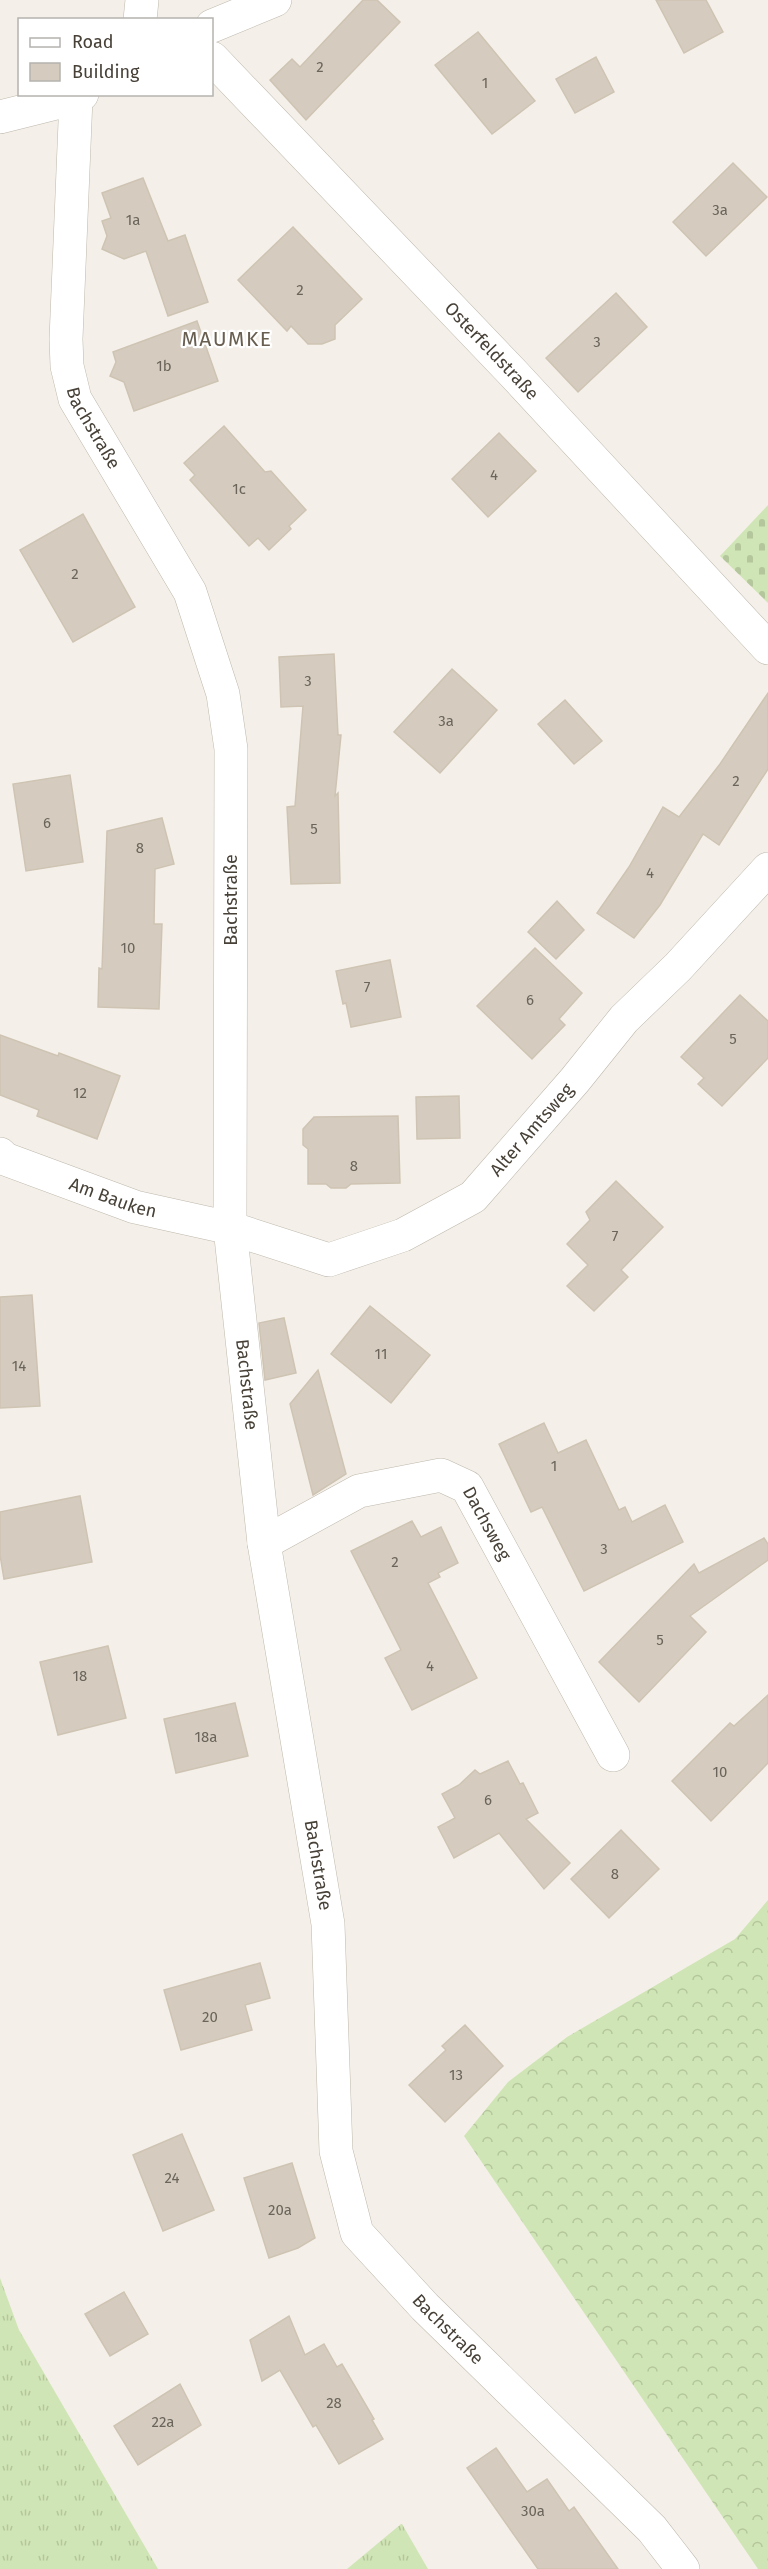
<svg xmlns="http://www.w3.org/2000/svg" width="768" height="2569" viewBox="0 0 768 2569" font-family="'Fira Sans',sans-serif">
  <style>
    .grass { fill: url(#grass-tufts) }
    .forest { fill: url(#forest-crowns) }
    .cemetery { fill: url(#cemetery-stones) }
    .building { fill: #d5ccbf; stroke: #cfc4b3; stroke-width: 1.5 }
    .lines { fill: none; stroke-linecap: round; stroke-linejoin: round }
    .minor-casing { stroke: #bfb8ac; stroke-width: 34 }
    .minor { stroke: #fff; stroke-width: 33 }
    .labels { text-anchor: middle; stroke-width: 4.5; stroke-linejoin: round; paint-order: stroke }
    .number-label { font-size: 15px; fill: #6a645a }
    .street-label { font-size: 18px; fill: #474138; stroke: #fff }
    .quarter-label { font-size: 21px; letter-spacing: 1.5px; fill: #695f50; stroke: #fff }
  </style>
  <defs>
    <pattern id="grass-tufts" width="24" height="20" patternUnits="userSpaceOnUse" patternTransform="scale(1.5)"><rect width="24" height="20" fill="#d0e5b5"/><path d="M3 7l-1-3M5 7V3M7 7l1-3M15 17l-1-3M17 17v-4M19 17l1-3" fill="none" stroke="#b4c69c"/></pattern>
    <pattern id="forest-crowns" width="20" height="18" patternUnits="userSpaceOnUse" patternTransform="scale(1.5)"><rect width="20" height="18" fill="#d0e5b5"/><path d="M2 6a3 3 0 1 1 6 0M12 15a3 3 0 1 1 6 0" fill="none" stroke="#b4c69c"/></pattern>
    <pattern id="cemetery-stones" width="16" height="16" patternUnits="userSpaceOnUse" patternTransform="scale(1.5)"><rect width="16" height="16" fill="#d0e5b5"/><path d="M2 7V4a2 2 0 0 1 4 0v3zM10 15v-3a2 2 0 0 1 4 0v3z" fill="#b4c69c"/></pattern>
  </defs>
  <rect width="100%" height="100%" fill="#f4f0e9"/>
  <g class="grass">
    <polygon points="0,2278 19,2330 158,2569 0,2569"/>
    <polygon points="402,2524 428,2569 347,2569 401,2524"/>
  </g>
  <polygon class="forest" points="768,1900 768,2569 758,2569 464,2136 508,2082 567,2037 735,1939"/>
  <polygon class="cemetery" points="768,505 768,603 720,556"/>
  <g class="building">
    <polygon points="363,0 377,0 400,22 306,120 270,80 292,59 300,67"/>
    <polygon points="656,0 706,0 723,32 684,53"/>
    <polygon points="478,32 535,101 492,134 435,65"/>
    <polygon points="596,57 614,92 575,113 556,79"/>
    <polygon points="733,163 767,197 706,256 673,222"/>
    <polygon points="143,178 168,241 185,235 208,302 168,316 146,251 124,259 102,249 107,236 102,221 111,218 102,193"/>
    <polygon points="293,227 362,299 335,325 335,339 322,344 308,344 291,326 287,331 238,280"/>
    <polygon points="616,293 647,327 578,392 546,358"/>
    <polygon points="197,321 218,381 134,411 124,382 110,376 116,362 113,352"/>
    <polygon points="224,426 265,472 271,471 306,510 289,526 291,529 269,550 258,538 249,546 190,480 195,475 184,463"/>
    <polygon points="499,433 536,471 488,517 452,479"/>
    <polygon points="83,514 135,607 73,642 20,550"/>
    <polygon points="334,654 338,735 341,735 335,796 338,793 340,883 291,884 287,807 295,806 303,706 281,707 279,657"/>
    <polygon points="452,669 497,710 440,773 394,732"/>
    <polygon points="768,693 768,769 719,845 703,834 660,905 634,938 597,913 629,867 663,807 679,817 720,764"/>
    <polygon points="565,700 602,741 574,764 538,724"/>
    <polygon points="70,775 83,862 26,871 13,784"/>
    <polygon points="162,818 174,864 155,869 154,924 162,924 159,1009 98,1007 99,968 102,969 107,831"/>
    <polygon points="557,901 584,930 556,959 528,932"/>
    <polygon points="535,948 582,993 559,1019 565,1025 532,1059 477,1006"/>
    <polygon points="390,960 401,1017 351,1027 346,1003 343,1004 336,971"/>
    <polygon points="740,995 768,1021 768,1058 722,1106 698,1084 704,1078 681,1057"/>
    <polygon points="0,1035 58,1056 59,1053 120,1076 97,1139 37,1116 39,1110 0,1095"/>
    <polygon points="459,1096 460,1138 417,1139 416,1097"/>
    <polygon points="398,1116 400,1183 351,1184 346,1188 331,1188 326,1184 308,1184 308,1149 303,1145 303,1129 314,1117"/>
    <polygon points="616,1181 663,1227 621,1270 628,1277 594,1311 567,1286 588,1265 567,1244 590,1220 586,1212"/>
    <polygon points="32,1295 40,1406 0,1408 0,1297"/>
    <polygon points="370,1306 430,1355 391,1403 331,1354"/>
    <polygon points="284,1318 296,1373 265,1380 259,1323"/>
    <polygon points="318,1370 346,1474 313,1495 290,1404"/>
    <polygon points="544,1423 558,1453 586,1440 619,1510 625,1507 632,1522 665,1505 683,1542 584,1591 542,1507 531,1512 499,1444"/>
    <polygon points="80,1496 92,1562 4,1579 0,1555 0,1512"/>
    <polygon points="412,1521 421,1537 441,1527 458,1563 438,1573 440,1577 428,1583 477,1678 412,1710 385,1658 401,1650 351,1551"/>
    <polygon points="764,1538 768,1544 768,1560 690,1616 706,1632 639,1702 599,1662 694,1564 699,1573"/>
    <polygon points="108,1646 126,1718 58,1735 40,1662"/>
    <polygon points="768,1695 768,1763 711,1821 672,1781 730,1723 734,1726"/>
    <polygon points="235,1703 248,1756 176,1773 164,1719"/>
    <polygon points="508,1761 520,1784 523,1783 538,1813 526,1819 570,1863 544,1889 499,1833 454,1858 438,1827 455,1818 442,1794 459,1785 475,1770 480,1774"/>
    <polygon points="621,1830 659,1869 609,1918 571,1879"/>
    <polygon points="260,1963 270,1998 245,2005 252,2030 181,2050 164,1990"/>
    <polygon points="465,2025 503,2066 445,2122 409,2085 446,2050 442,2046"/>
    <polygon points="182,2134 214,2210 163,2231 133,2155"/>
    <polygon points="292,2163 315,2238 298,2248 269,2258 244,2178"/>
    <polygon points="124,2292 148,2334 110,2356 85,2314"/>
    <polygon points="289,2316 305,2355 324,2344 337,2367 342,2364 374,2419 372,2420 383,2439 339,2464 316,2425 313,2427 280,2370 262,2381 250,2340"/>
    <polygon points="180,2384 201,2425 138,2465 114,2426"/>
    <polygon points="496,2448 527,2492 547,2479 569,2511 574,2507 618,2569 538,2569 467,2468"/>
  </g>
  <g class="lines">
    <g class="minor-casing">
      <g id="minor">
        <polyline points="140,20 142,0"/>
        <polyline points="212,26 275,0"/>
        <path id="s1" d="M 212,58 L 512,372 L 768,648"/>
        <path id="s2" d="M 76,98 L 66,339 L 67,366 L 75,399 L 190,592 L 223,694 L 231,749 L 230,1228 L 264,1543 L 328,1924 L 336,2151 L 357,2233 L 425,2307 L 652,2529 L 683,2569"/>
        <polyline points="0,117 76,98 82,94"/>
        <path id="s3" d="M 0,1154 L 5,1159 L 135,1207 L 230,1228 L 329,1260 L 403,1235 L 473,1197 L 575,1080 L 624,1019 L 678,967 L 768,869"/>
        <path id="s4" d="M 264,1543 L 359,1491 L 441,1475 L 467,1487 L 613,1755"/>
      </g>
    </g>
    <use href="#minor" class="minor"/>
  </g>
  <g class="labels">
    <g class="number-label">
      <text x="320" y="72">2</text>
      <text x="485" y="88">1</text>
      <text x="720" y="215">3a</text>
      <text x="133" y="225">1a</text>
      <text x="300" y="295">2</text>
      <text x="597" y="347">3</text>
      <text x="164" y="371">1b</text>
      <text x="494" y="480">4</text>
      <text x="239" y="494">1c</text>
      <text x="75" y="579">2</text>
      <text x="308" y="686">3</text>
      <text x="446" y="726">3a</text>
      <text x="736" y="786">2</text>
      <text x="47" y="828">6</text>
      <text x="314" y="834">5</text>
      <text x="140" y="853">8</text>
      <text x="650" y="878">4</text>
      <text x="128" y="953">10</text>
      <text x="367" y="992">7</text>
      <text x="530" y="1005">6</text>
      <text x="733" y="1044">5</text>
      <text x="80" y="1098">12</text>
      <text x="354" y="1171">8</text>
      <text x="615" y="1241">7</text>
      <text x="381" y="1359">11</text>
      <text x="19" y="1371">14</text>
      <text x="554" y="1471">1</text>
      <text x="604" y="1554">3</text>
      <text x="395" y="1567">2</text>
      <text x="660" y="1645">5</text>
      <text x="430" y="1671">4</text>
      <text x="80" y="1681">18</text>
      <text x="206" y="1742">18a</text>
      <text x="720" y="1777">10</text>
      <text x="488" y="1805">6</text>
      <text x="615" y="1879">8</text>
      <text x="210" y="2022">20</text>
      <text x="456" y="2080">13</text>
      <text x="172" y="2183">24</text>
      <text x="280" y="2215">20a</text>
      <text x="334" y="2408">28</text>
      <text x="163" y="2427">22a</text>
      <text x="533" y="2516">30a</text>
    </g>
    <g class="street-label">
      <text dy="6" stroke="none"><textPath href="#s1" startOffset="405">Osterfeldstraße</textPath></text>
      <text dy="6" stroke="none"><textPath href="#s2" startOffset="336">Bachstraße</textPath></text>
      <text transform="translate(231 900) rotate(-90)" y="6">Bachstraße</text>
      <text dy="6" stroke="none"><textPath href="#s3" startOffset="594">Alter Amtsweg</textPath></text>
      <text dy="6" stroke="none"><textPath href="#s3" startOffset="122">Am Bauken</textPath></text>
      <text dy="6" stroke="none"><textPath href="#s2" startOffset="1326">Bachstraße</textPath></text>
      <text dy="6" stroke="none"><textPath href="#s4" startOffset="262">Dachsweg</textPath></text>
      <text dy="6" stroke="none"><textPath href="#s2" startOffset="1812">Bachstraße</textPath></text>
      <text dy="6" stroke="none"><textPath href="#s2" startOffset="2316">Bachstraße</textPath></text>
    </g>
    <g class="quarter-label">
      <text x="227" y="346">MAUMKE</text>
    </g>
  </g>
  <rect x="18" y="18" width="195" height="78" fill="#ffffff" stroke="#b5b3af" stroke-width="1.5"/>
  <rect x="30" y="38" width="30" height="9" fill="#ffffff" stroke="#b5b3af" stroke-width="1.5"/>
  <text x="72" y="48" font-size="18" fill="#474138">Road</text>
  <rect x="30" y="63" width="30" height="18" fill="#d5ccbf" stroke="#b5b3af" stroke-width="1.5"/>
  <text x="72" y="78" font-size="18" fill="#474138">Building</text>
</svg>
